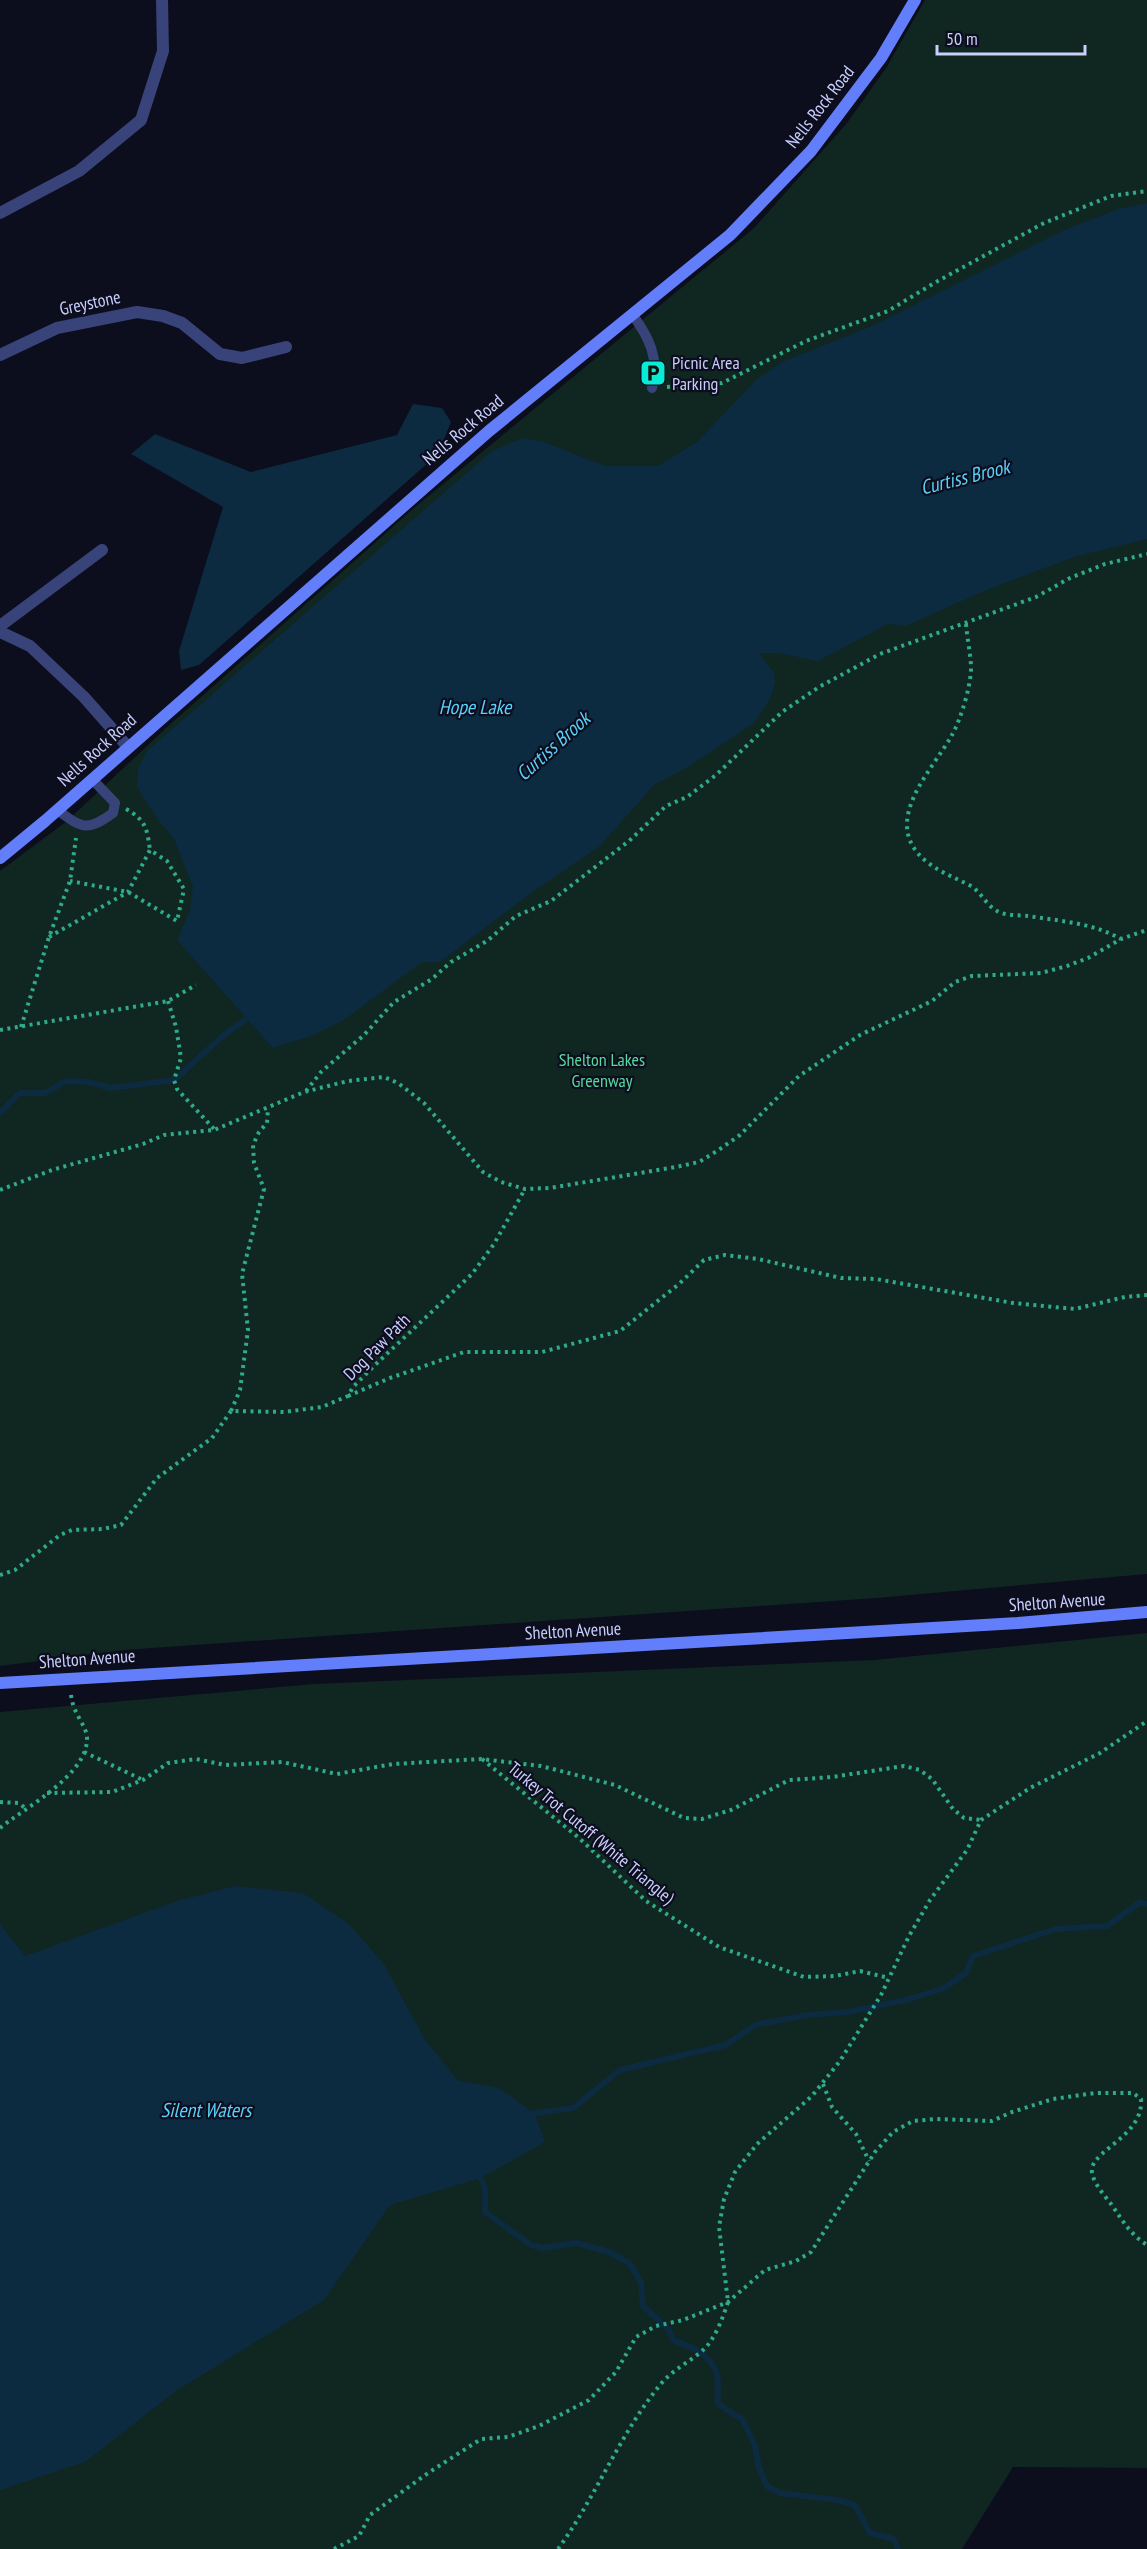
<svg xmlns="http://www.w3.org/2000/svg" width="1147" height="2549" viewBox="0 0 1147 2549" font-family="'PT Sans Narrow',sans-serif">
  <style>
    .green { fill: #0f2621 }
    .water { fill: #0d2b40 }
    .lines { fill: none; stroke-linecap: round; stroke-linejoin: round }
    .stream { stroke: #0d2b40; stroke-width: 6 }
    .path { stroke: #30aa8a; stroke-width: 4; stroke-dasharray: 3 4.5; stroke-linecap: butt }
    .service { stroke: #38437a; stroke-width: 10 }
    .minor { stroke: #38437a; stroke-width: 12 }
    .secondary { stroke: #637efb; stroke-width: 12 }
    .labels { text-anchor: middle; stroke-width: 4.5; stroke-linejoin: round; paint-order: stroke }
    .street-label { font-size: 18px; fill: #c9cefd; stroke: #0c0d1d }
    .poi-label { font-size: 18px; fill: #c9cefd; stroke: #0c0d1d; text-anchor: start }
    .park-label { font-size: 18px; fill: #58da9f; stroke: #0c0d1d }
    .water-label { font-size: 20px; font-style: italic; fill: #5ad1fa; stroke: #0c0d1d }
  </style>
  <rect width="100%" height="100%" fill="#0c0d1d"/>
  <g class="green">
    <polygon points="925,0 1147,0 1147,1574 876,1598 124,1650 0,1666 0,871 67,821 166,728 414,508 754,228 847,123 886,68"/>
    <polygon points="1147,1633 1147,2468 1013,2467 962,2549 0,2549 0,1712 314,1684 874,1660"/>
  </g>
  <g class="water">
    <polygon points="1147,203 1147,539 1074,557 989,589 905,626 888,624 818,661 778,653 759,653 774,673 775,683 770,699 754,723 688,767 654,785 600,846 531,893 440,962 422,962 344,1020 314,1035 273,1048 177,940 190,910 193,887 174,839 156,817 137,787 138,769 147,751 492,451 523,438 547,443 605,466 658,466 697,442 756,380 782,362 872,326 1064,230 1118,209"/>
    <polygon points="413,404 442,408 451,422 438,454 199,665 181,670 179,651 223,507 131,454 155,434 251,472 397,435"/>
    <polygon points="235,1886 303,1893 349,1924 384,1964 424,2038 457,2080 499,2088 535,2114 545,2142 481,2178 390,2205 324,2300 176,2391 85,2462 0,2490 0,1924 25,1956 177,1901"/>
  </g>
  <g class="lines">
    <g class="stream">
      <polyline points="0,1113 20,1093 46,1093 65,1081 89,1082 110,1088 174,1080 224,1035 253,1014"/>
      <polyline points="528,2114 573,2108 620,2070 726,2045 755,2025 807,2015 848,2012 910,1999 944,1988 966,1973 973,1956 1056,1929 1107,1926 1140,1902 1147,1904"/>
      <path d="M 476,2175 C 488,2182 485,2199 485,2212 L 531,2245 L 543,2248 L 576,2243 L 609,2252 L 629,2263 L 641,2282 L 643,2306 L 669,2330 L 673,2340 C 691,2347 712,2354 717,2375 C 719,2384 717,2394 718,2404 L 743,2420 L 755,2446 L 759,2468 L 767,2486 L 780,2493 L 837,2500 L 855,2505 L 870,2533 L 894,2539 L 898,2549"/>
    </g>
    <g class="path">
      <polyline points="667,387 722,383 806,341 888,311 936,282 1044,223 1111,196 1147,191"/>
      <path d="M 966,624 C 967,637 970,651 971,665 C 972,683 961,719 952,735 C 932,771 878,823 927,862 C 941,873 956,878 971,886 C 981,892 986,905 997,911 C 1005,916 1019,915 1028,916 C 1060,921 1093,923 1121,939"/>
      <path d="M 126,809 C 146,820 147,829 150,850"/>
      <polyline points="49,937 128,892 150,850 167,861 184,889 177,921 128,892 70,881"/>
      <polyline points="168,1001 176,1027 181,1058 174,1080 177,1089 214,1129"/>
      <polyline points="21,1027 49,937 70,881 76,838"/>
      <polyline points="0,1030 168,1001 196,985"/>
      <polyline points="306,1091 321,1072 364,1035 394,1002 432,979 451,962 487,941 516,916 551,901 629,841 666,806 687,797 716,775 782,712 819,687 880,654 1036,597 1070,578 1105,564 1147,554"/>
      <polyline points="0,1190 52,1170 143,1144 164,1135 214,1130 304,1092 348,1081 384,1077 398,1083 424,1103 483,1172 501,1182 525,1189 550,1188 676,1167 699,1162 717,1151 740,1135 799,1076 860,1035 932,1001 955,982 972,976 1041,973 1067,966 1088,958 1121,939 1147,930"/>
      <polyline points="348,1396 390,1378 464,1352 542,1352 620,1331 679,1284 704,1260 725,1255 758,1259 841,1278 876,1279 1013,1303 1075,1309 1125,1297 1147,1295"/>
      <polyline points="231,1411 240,1390 248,1330 242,1274 264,1189 254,1163 253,1145 259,1132 267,1123 268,1108"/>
      <polyline points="0,1575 15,1570 60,1535 72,1530 103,1529 121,1525 157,1478 212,1438 231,1411 284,1412 322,1407 348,1396 353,1387 375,1365 472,1274 494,1244 525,1189"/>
      <polyline points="84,1752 143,1780"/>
      <polyline points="482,1759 579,1838 646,1901 719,1947 804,1977 835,1976 860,1971 889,1978"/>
      <polyline points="47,1793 112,1792 143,1780 168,1763 196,1759 225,1765 282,1762 337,1774 393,1764 481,1759 541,1766 615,1785 684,1818 702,1819 731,1810 789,1780 832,1777 904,1766 920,1770 932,1779 953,1809 964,1818 981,1820"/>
      <polyline points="0,1802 19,1803 25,1808"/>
      <path d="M 0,1828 C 26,1807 89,1774 87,1737 C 86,1725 72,1712 71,1694"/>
      <polyline points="823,2084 832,2107 856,2134 869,2161"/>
      <path d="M 334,2549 L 359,2536 L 370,2515 L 428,2473 L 481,2439 L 508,2437 L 539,2426 L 589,2400 L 616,2372 L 636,2337 L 656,2326 L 683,2320 L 728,2302 L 765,2270 L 796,2261 L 811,2252 L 875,2152 L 893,2132 L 913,2121 L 936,2119 L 992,2121 L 1012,2112 L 1053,2099 L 1095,2093 L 1133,2093 L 1141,2099 C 1144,2134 1096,2149 1092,2168 C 1090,2179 1104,2195 1111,2204 C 1123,2221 1129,2233 1147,2245"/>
      <path d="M 558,2549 C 596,2497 619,2435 660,2385 C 672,2370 688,2363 702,2351 C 715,2340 723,2317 728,2302 L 719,2227 L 724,2199 L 735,2172 L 757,2144 L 812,2096 L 840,2061 L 881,1995 L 909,1936 L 930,1900 L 967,1850 L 981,1820 L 1030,1788 L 1100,1753 L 1147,1721"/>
    </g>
    <g class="service">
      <path d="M 632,314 C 649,337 660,359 652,388"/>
      <path d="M 57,810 C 82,828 87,832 113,813 L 115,803 L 92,779"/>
    </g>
    <g class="minor">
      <polyline points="0,213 79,171 141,120 163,51 162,0"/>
      <polyline points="0,355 57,328 137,312 163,316 182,323 220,354 242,358 286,347"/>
      <polyline points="0,626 102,550"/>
      <polyline points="0,632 30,646 84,697 128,747"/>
    </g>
    <g class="secondary">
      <polyline points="0,858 45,821 489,431 730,235 811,151 881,58 915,0"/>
      <polyline points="0,1683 1018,1623 1147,1612"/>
    </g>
  </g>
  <defs>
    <g id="parking-square" transform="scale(1.35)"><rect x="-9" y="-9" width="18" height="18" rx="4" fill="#07ecd4" stroke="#0c0d1d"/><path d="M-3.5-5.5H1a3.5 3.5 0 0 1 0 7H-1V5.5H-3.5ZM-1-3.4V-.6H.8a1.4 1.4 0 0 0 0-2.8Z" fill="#111"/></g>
  </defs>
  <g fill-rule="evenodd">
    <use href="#parking-square" x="653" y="373"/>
  </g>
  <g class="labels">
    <g class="street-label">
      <text transform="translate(820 107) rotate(-52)" y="6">Nells Rock Road</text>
      <text transform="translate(90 303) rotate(-12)" y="6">Greystone</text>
      <text transform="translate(463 430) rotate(-40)" y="6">Nells Rock Road</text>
      <text transform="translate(97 750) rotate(-42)" y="6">Nells Rock Road</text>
      <text transform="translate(377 1347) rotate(-45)" y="6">Dog Paw Path</text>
      <text transform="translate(1057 1602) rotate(-4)" y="6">Shelton Avenue</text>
      <text transform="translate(573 1631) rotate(-3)" y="6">Shelton Avenue</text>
      <text transform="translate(87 1659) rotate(-4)" y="6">Shelton Avenue</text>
      <text transform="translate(591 1833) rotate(40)" y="6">Turkey Trot Cutoff (White Triangle)</text>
    </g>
    <g class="poi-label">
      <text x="672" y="369">Picnic Area<tspan x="672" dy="21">Parking</tspan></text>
    </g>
    <g class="park-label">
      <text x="602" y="1066">Shelton Lakes<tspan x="602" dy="21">Greenway</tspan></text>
    </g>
    <g class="water-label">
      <text transform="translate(965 477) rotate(-14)" y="7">Curtiss Brook</text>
      <text x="475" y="714">Hope Lake</text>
      <text transform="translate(553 746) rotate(-42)" y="7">Curtiss Brook</text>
      <text x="206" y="2117">Silent Waters</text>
    </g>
  </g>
  <path d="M937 45v9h148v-9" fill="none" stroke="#c9cefd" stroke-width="3"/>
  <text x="946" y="45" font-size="18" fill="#c9cefd" stroke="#0c0d1d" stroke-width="4.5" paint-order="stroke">50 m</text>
</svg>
